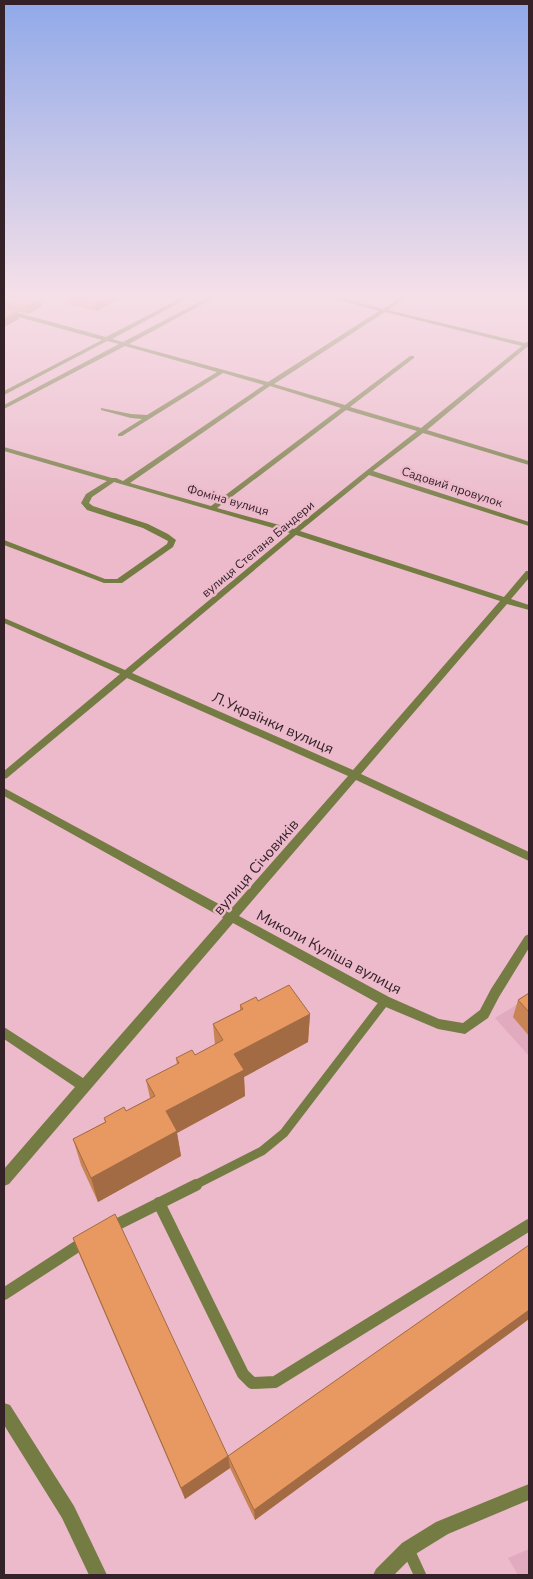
<svg xmlns="http://www.w3.org/2000/svg" width="533" height="1579" viewBox="0 0 533 1579" font-family="'Nunito Sans',sans-serif">
  <style>
    .built { fill: #e2aabe }
    .lines { fill: none; stroke-linecap: round; stroke-linejoin: round }
    .service-far1 { stroke: #757c43; stroke-width: 9 }
    .service { stroke: #757c43; stroke-width: 12 }
    .minor { fill: #757c43; fill-rule: evenodd }
    .tertiary { fill: #757c43; fill-rule: evenodd }
    .wall { fill: #c88453 }
    .shaded-wall { fill: #a26b44 }
    .building { fill: #e89961; stroke: #a26b44 }
    .labels { text-anchor: middle; stroke-width: 5; stroke-linejoin: round; paint-order: stroke }
    .far-street-label { font-size: 12px; fill: #352229; stroke: #ecbacb }
    .street-label { font-size: 15px; fill: #352229; stroke: #ecbacb }
  </style>
  <rect width="100%" height="100%" fill="#ecbacb"/>
  <g class="built">
    <polygon points="529,997 529,1056 495,1018"/>
    <polygon points="529,1549 529,1575 518,1575 508,1558"/>
  </g>
  <g class="lines">
    <polyline class="service-far1" points="193,1186 262,1151 284,1133 385,1001"/>
    <g class="service">
      <polyline points="159,1203 243,1374 252,1383 275,1382 529,1225"/>
      <polyline points="112,1227 196,1185"/>
      <polyline points="4,1294 84,1242"/>
      <polyline points="408,1549 420,1575"/>
    </g>
    <path class="minor" d="M 181,298 L 188,298 L 112,339 L 123,342 L 207,298 L 214,298 L 129,344 L 268,382 L 379,311 L 331,298 L 341,298 L 383,309 L 399,298 L 405,298 L 388,310 L 525,343 L 529,341 L 529,348 L 527,347 L 427,430 L 529,461 L 529,465 L 423,433 L 373,471 L 529,522 L 529,526 L 369,475 L 300,531 L 504,597 L 526,571 L 529,571 L 529,578 L 511,599 L 529,605 L 529,610 L 507,604 L 361,774 L 529,852 L 529,861 L 356,780 L 239,916 L 389,997 L 439,1019 L 463,1023 L 480,1010 L 491,989 L 525,936 L 529,934 L 529,948 L 499,997 L 488,1018 L 465,1034 L 438,1029 L 381,1005 L 233,923 L 9,1184 L 4,1186 L 4,1169 L 75,1087 L 4,1039 L 4,1027 L 83,1078 L 223,918 L 4,796 L 4,788 L 230,910 L 348,776 L 127,678 L 7,778 L 4,779 L 4,771 L 120,674 L 4,623 L 4,618 L 125,670 L 290,533 L 114,482 L 92,497 L 89,503 L 93,506 L 148,524 L 168,534 L 176,540 L 173,547 L 122,583 L 104,583 L 4,545 L 4,540 L 105,579 L 117,579 L 167,544 L 168,541 L 143,528 L 87,510 L 81,503 L 86,494 L 107,481 L 4,451 L 4,447 L 112,478 L 116,478 L 123,481 L 264,385 L 223,373 L 122,436 L 118,436 L 118,434 L 142,419 L 131,418 L 101,410 L 101,408 L 131,414 L 147,415 L 217,372 L 125,346 L 4,409 L 4,405 L 119,344 L 107,341 L 4,395 L 4,391 L 102,340 L 4,313 L 4,309 L 106,337 ZM 385,312 L 522,346 L 421,428 L 350,407 L 414,358 L 414,356 L 410,356 L 345,405 L 274,384 ZM 270,386 L 341,408 L 211,506 L 130,483 ZM 346,410 L 417,431 L 366,471 L 294,529 L 217,508 ZM 296,535 L 500,601 L 353,770 L 132,673 Z"/>
    <g class="tertiary">
      <polygon points="4,1403 10,1405 74,1506 107,1575 89,1575 62,1518 4,1425"/>
      <polygon points="529,1484 529,1500 448,1534 414,1555 394,1575 373,1575 376,1569 402,1543 436,1522"/>
    </g>
  </g>
  <g class="wall">
    <polygon points="4,298 40,299 42,306 28,314 16,311 19,319 4,327"/>
    <polygon points="66,298 116,298 117,300 96,311 67,304"/>
    <polygon points="529,993 529,1036 513,1017 518,1000"/>
    <polygon points="258,1001 310,1014 308,1042 244,1077 245,1096 177,1133 181,1156 98,1202 81,1165 73,1139 105,1122 104,1118 126,1111 150,1098 146,1080 177,1065 176,1058 195,1055 215,1045 213,1024 240,1010 240,1005"/>
    <polygon points="73,1238 228,1456 529,1245 529,1319 255,1520 230,1468 185,1499 80,1256"/>
  </g>
  <g class="shaded-wall">
    <polygon points="104,298 116,298 117,300 96,311 95,304"/>
    <polygon points="40,299 42,306 28,314 27,306"/>
    <polygon points="17,311 19,319 4,327 4,319"/>
    <polygon points="310,1014 308,1042 244,1077 245,1096 177,1133 181,1156 98,1202 91,1178 166,1111 234,1054"/>
    <polygon points="529,1310 529,1319 255,1520 254,1510"/>
    <polygon points="228,1456 230,1468 185,1499 181,1488"/>
  </g>
  <g class="building">
    <polygon points="4,298 40,298 40,299 27,306 4,300"/>
    <polygon points="74,298 104,298 95,304"/>
    <polygon points="4,307 17,311 4,319"/>
    <polygon points="289,985 310,1014 234,1054 244,1070 166,1111 177,1131 91,1178 73,1139 106,1122 104,1118 124,1107 126,1111 155,1096 146,1080 179,1063 176,1058 192,1050 195,1055 223,1040 213,1024 243,1009 240,1005 256,997 258,1001"/>
    <polygon points="529,993 529,1012 518,1000"/>
    <polygon points="115,1214 228,1456 181,1488 73,1238"/>
    <polygon points="529,1245 529,1310 254,1510 228,1456"/>
  </g>
  <linearGradient id="sky" x2="0" y2="1"><stop stop-color="#90a9e9"/><stop offset="0.57" stop-color="#f6e0e8"/><stop offset="1" stop-color="#f6e0e8" stop-opacity="0"/></linearGradient>
  <rect width="533" height="519" fill="url(#sky)"/>
  <g class="labels">
    <g class="far-street-label">
      <text transform="translate(452 487) rotate(18)" y="4">Садовий провулок</text>
      <text transform="translate(228 500) rotate(16)" y="4">Фоміна вулиця</text>
      <text transform="translate(258 549) rotate(-40)" y="4">вулиця Степана Бандери</text>
    </g>
    <g class="street-label">
      <text transform="translate(273 723) rotate(24)" y="5">Л.Українки вулиця</text>
      <text transform="translate(256 867) rotate(-49)" y="5">вулиця Січовиків</text>
      <text transform="translate(329 952) rotate(28)" y="5">Миколи Куліша вулиця</text>
    </g>
  </g>
  <rect width="533" height="1579" fill="none" stroke="#352229" stroke-width="10"/>
</svg>
